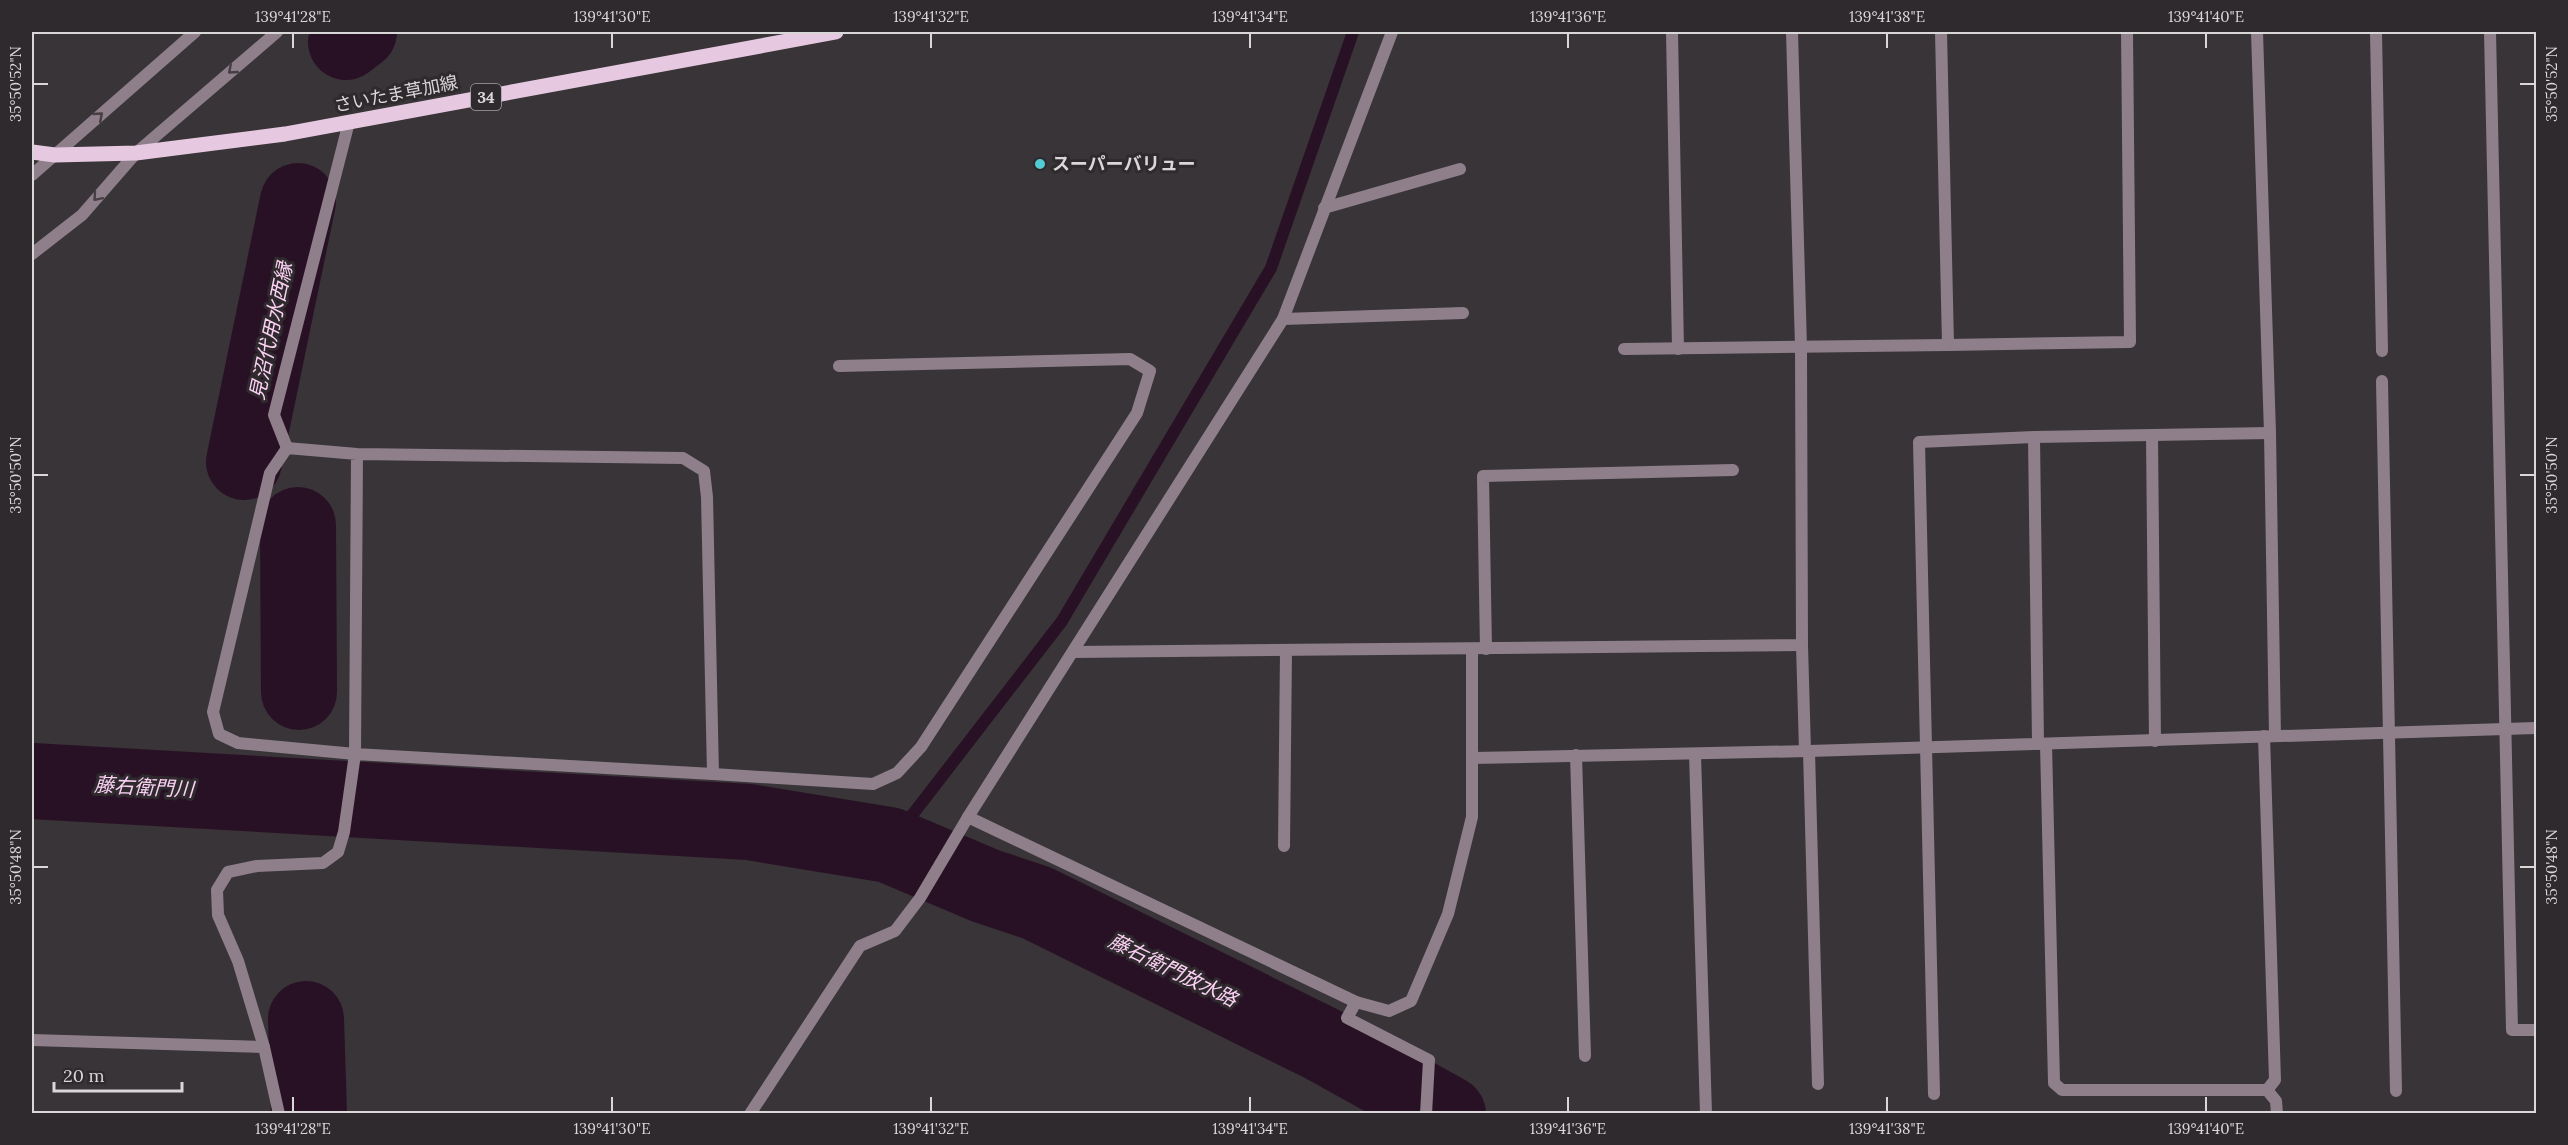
<svg xmlns="http://www.w3.org/2000/svg" width="2568" height="1145" viewBox="0 0 2568 1145" font-family="Lora,'Noto Sans JP',serif">
  <style>
    .lines { fill: none; stroke-linecap: round; stroke-linejoin: round }
    .stream { stroke: #291125; stroke-width: 12 }
    .river { stroke: #291125; stroke-width: 76 }
    .service { stroke: #8e7f8b; stroke-width: 12 }
    .minor { stroke: #8e7f8b; stroke-width: 12 }
    .tertiary { stroke: #8e7f8b; stroke-width: 12 }
    .primary { stroke: #e6c9e0; stroke-width: 15 }
    .oneway { stroke: #463f44 }
    .ticks { fill: none; stroke: #dad7d9; stroke-width: 2 }
    .poi-dot { fill: #51ccd2; stroke: #2e2a2d; stroke-width: 2 }
    .labels { text-anchor: middle; stroke-width: 6; stroke-linejoin: round; paint-order: stroke }
    .shield { fill: #2e2a2d; stroke: #a6a3a5; stroke-width: 1.5 }
    .shield-label { font-size: 16px; font-weight: bold; fill: #dad7d9 }
    .street-label { font-size: 18px; fill: #dad7d9; stroke: #2e2a2d }
    .poi-label { font-size: 18px; font-weight: bold; fill: #dad7d9; stroke: #2e2a2d; text-anchor: start }
    .water-label { font-size: 20px; font-style: italic; fill: #fcd1f4; stroke: #2e2a2d }
    .neatline { fill: none; stroke: #dad7d9; stroke-width: 2 }
    .ticks-label { font-size: 15px; text-anchor: middle; fill: #dad7d9 }
  </style>
  <rect width="100%" height="100%" fill="#383437"/>
  <g class="lines">
    <polyline class="stream" points="889,845 1062,621 1271,268 1353,32"/>
    <g class="river">
      <polyline points="346,42 359,32"/>
      <polyline points="244,462 298,201"/>
      <polyline points="298,525 299,692"/>
      <polyline points="32,781 749,822 889,845 986,886 1037,903 1324,1045 1448,1114"/>
      <polyline points="306,1019 309,1114"/>
    </g>
    <g class="service">
      <polyline points="2257,32 2270,433 2275,736"/>
      <polyline points="2376,32 2382,351"/>
      <polyline points="2490,32 2512,1030 2536,1030"/>
      <polyline points="1324,208 1460,169"/>
      <polyline points="1283,319 1463,313"/>
      <polyline points="2382,381 2396,1091"/>
      <polyline points="2152,436 2155,741"/>
      <polyline points="2034,437 2038,744"/>
      <polyline points="1486,649 1483,476 1733,470"/>
      <polyline points="1809,751 1818,1084"/>
      <polyline points="1576,755 1585,1056"/>
      <polyline points="713,774 873,784 897,773 921,747 1137,413 1150,371 1130,359 839,366"/>
      <polyline points="1284,846 1286,650"/>
      <polyline points="1356,1002 1347,1018 1429,1060 1426,1114"/>
      <polyline points="1934,1094 1919,442 2034,437 2270,433"/>
    </g>
    <g class="minor">
      <polyline points="1672,32 1678,349"/>
      <polyline points="1941,32 1948,345 2130,342 2127,32"/>
      <polyline points="1624,349 1948,345"/>
      <polyline points="287,448 274,415 349,122"/>
      <polyline points="1802,645 1805,751"/>
      <polyline points="1073,652 1802,645 1801,347 1792,32"/>
      <polyline points="2046,744 2054,1083 2062,1090 2267,1090 2275,1080 2264,736"/>
      <polyline points="1695,754 1706,1114"/>
      <polyline points="1472,758 1809,751 2536,728"/>
      <polyline points="968,817 1356,1002 1389,1011 1411,1001 1448,914 1472,817 1472,650"/>
      <polyline points="32,1040 264,1047"/>
      <polyline points="2267,1090 2276,1101 2277,1114"/>
      <polyline points="279,1114 264,1047 238,961 218,915 217,890 228,872 257,866 323,863 338,852 344,832 355,754 238,743 219,734 213,712 270,473 287,448 357,454 683,458 704,471 707,497 713,774 355,754 357,454"/>
      <polyline points="750,1114 860,946 895,931 920,898 968,817 1283,319 1392,32"/>
    </g>
    <g class="tertiary">
      <polyline points="32,175 195,32"/>
      <polyline points="32,254 82,215 136,153 277,32"/>
    </g>
    <polyline class="primary" points="32,152 55,155 136,153 285,134 836,32"/>
  </g>
  <defs><path id="oneway-chevron" d="M-2-3.5L2.5 0L-2 3.5" fill="none" stroke-width="1.6" stroke-linecap="round" stroke-linejoin="round" transform="scale(1.5)"/></defs>
  <g class="oneway">
    <use href="#oneway-chevron" transform="translate(232 70) rotate(139)"/>
    <use href="#oneway-chevron" transform="translate(99 116) rotate(-41)"/>
    <use href="#oneway-chevron" transform="translate(97 197) rotate(131)"/>
  </g>
  <path class="ticks" d="M 293,33 L 293,48M 612,33 L 612,48M 931,33 L 931,48M 1250,33 L 1250,48M 1568,33 L 1568,48M 1887,33 L 1887,48M 2206,33 L 2206,48M 33,84 L 48,84M 2520,84 L 2535,84M 33,475 L 48,475M 2520,475 L 2535,475M 33,867 L 48,867M 2520,867 L 2535,867M 293,1097 L 293,1112M 612,1097 L 612,1112M 931,1097 L 931,1112M 1250,1097 L 1250,1112M 1568,1097 L 1568,1112M 1887,1097 L 1887,1112M 2206,1097 L 2206,1112"/>
  <circle class="poi-dot" cx="1040" cy="164" r="6"/>
  <g class="labels">
    <rect class="shield" x="471" y="84" width="30" height="26" rx="4.5"/>
    <g class="shield-label">
      <text x="486" y="103">34</text>
    </g>
    <g class="street-label">
      <text transform="translate(396 94) rotate(-11)" y="6">さいたま草加線</text>
    </g>
    <g class="poi-label">
      <text x="1052" y="170">スーパーバリュー</text>
    </g>
    <g class="water-label">
      <text transform="translate(271 331) rotate(-78)" y="7">見沼代用水西縁</text>
      <text transform="translate(144 787) rotate(3)" y="7">藤右衛門川</text>
      <text transform="translate(1173 970) rotate(26)" y="7">藤右衛門放水路</text>
    </g>
  </g>
  <rect width="2568" height="1145" fill="none" stroke="#2e2a2d" stroke-width="66"/>
  <path d="M54 1082v9h128v-9" fill="none" stroke="#dad7d9" stroke-width="3"/>
  <text x="63" y="1082" font-size="18" fill="#dad7d9" stroke="#2e2a2d" stroke-width="4.5" paint-order="stroke">20 m</text>
  <rect x="33" y="33" width="2502" height="1079" class="neatline"/>
  <g class="ticks-label">
    <text x="293" y="22">139°41'28"E</text>
    <text x="612" y="22">139°41'30"E</text>
    <text x="931" y="22">139°41'32"E</text>
    <text x="1250" y="22">139°41'34"E</text>
    <text x="1568" y="22">139°41'36"E</text>
    <text x="1887" y="22">139°41'38"E</text>
    <text x="2206" y="22">139°41'40"E</text>
    <text transform="translate(16 84) rotate(-90)" y="5">35°50'52"N</text>
    <text transform="translate(2552 84) rotate(-90)" y="5">35°50'52"N</text>
    <text transform="translate(16 475) rotate(-90)" y="5">35°50'50"N</text>
    <text transform="translate(2552 475) rotate(-90)" y="5">35°50'50"N</text>
    <text transform="translate(16 867) rotate(-90)" y="5">35°50'48"N</text>
    <text transform="translate(2552 867) rotate(-90)" y="5">35°50'48"N</text>
    <text x="293" y="1134">139°41'28"E</text>
    <text x="612" y="1134">139°41'30"E</text>
    <text x="931" y="1134">139°41'32"E</text>
    <text x="1250" y="1134">139°41'34"E</text>
    <text x="1568" y="1134">139°41'36"E</text>
    <text x="1887" y="1134">139°41'38"E</text>
    <text x="2206" y="1134">139°41'40"E</text>
  </g>
</svg>
